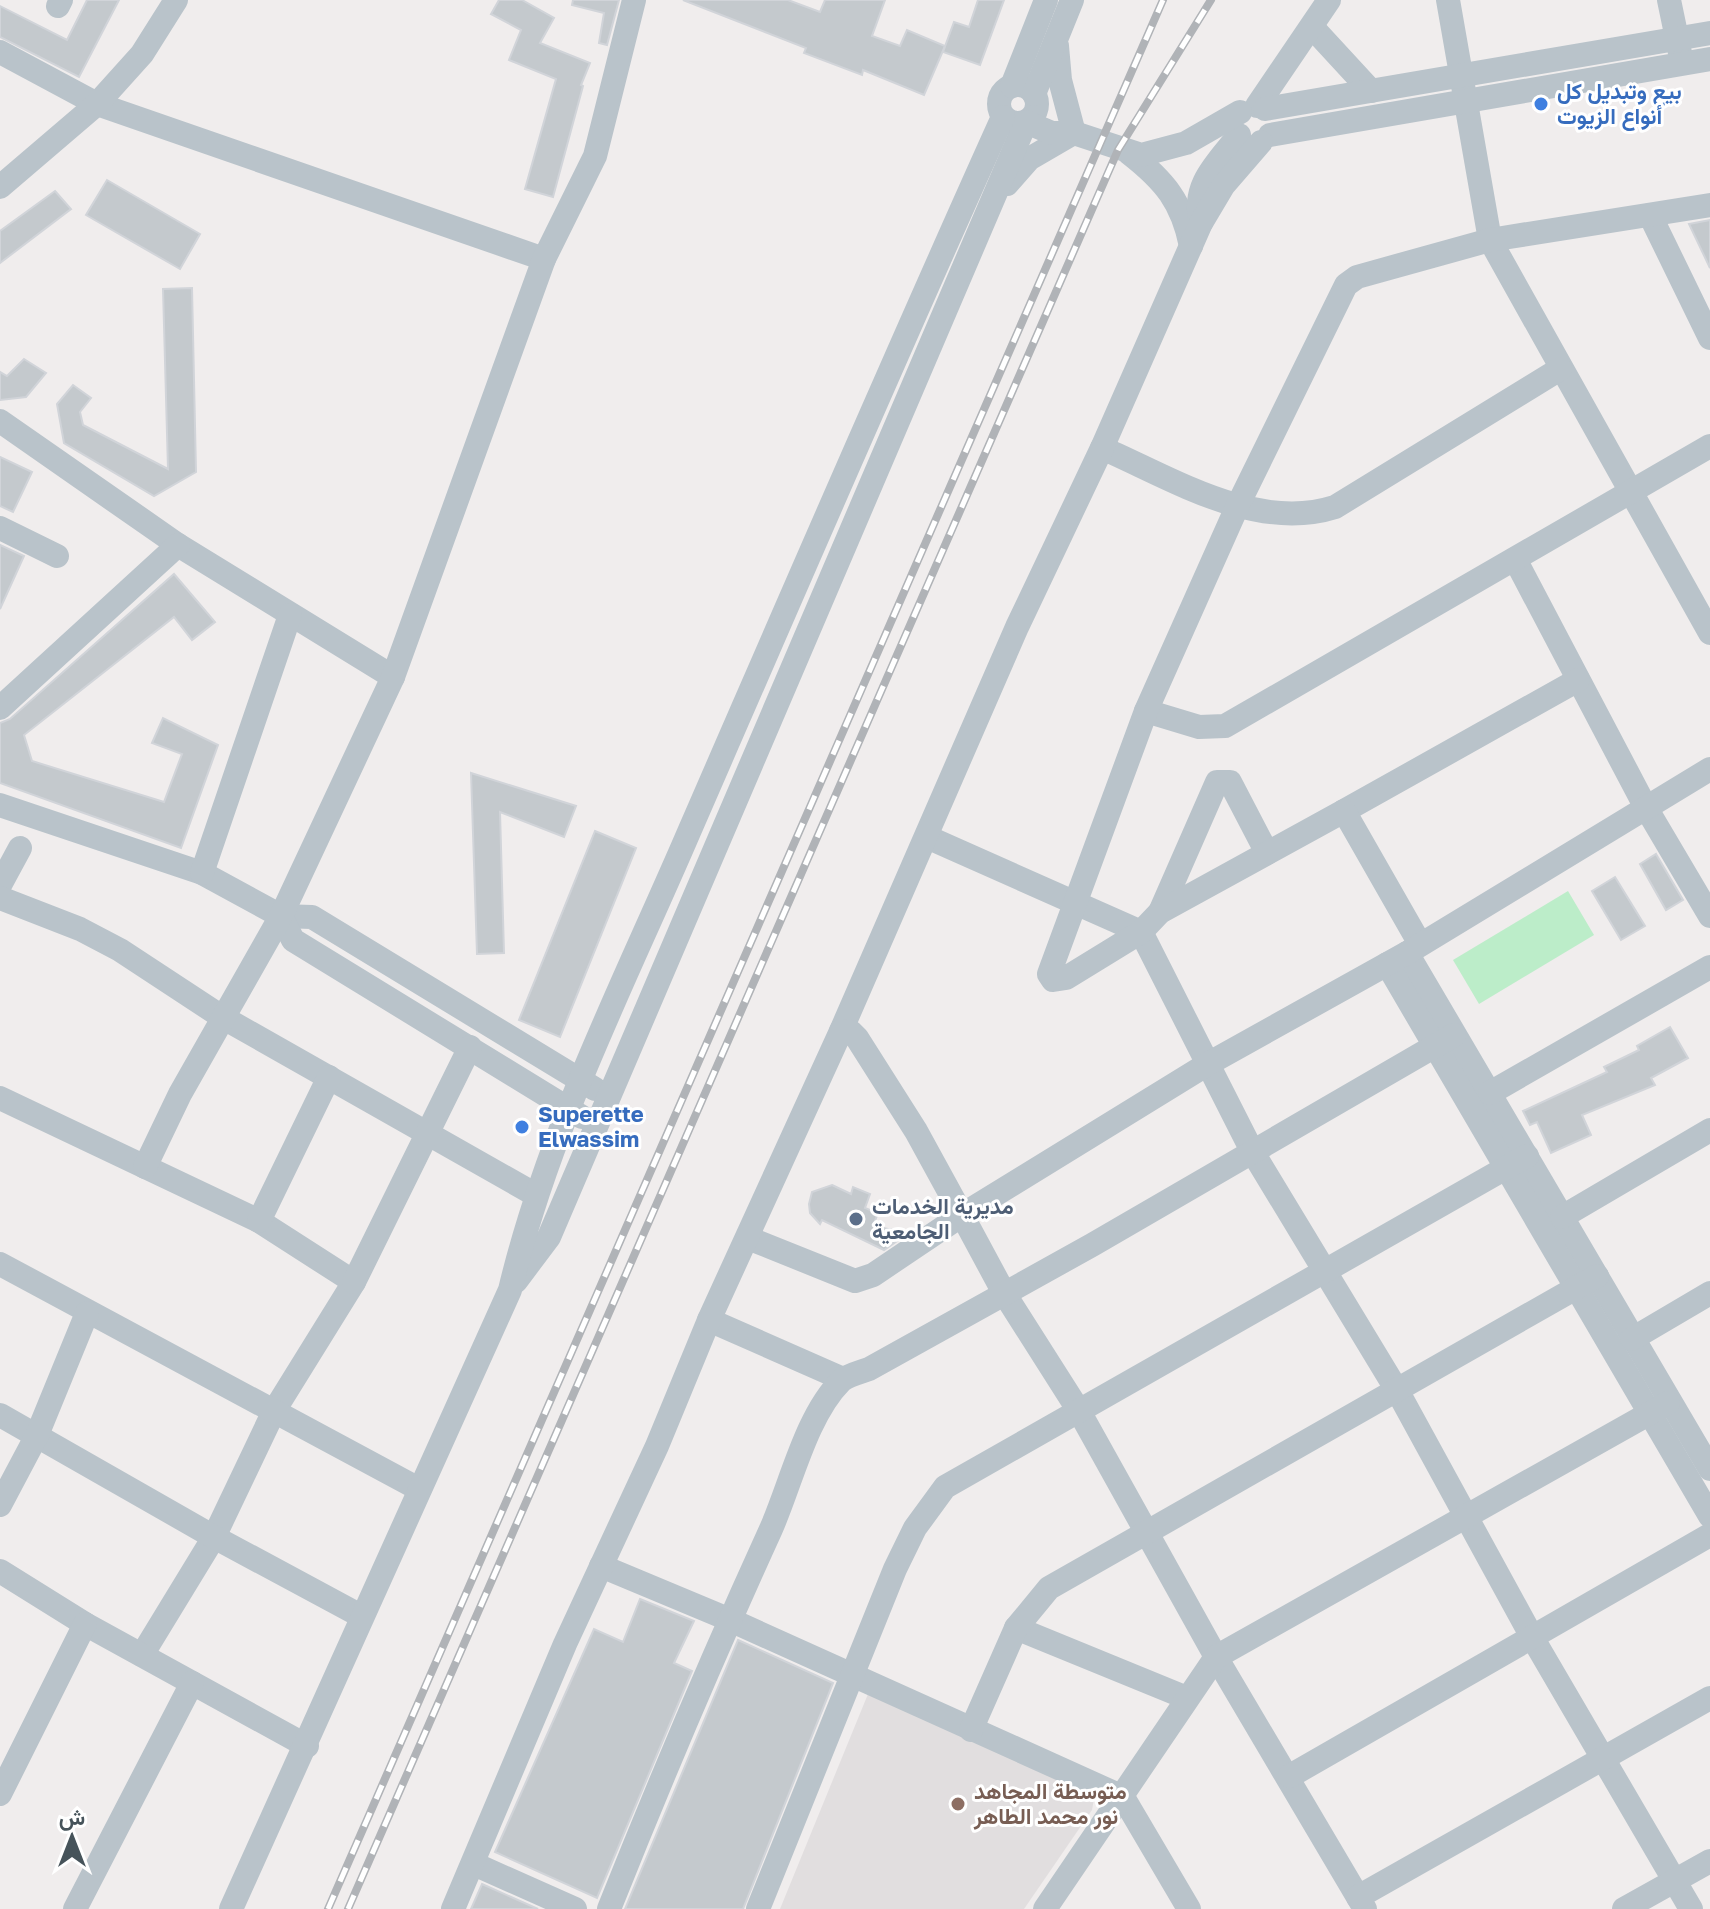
<svg xmlns="http://www.w3.org/2000/svg" width="1710" height="1909" viewBox="0 0 1710 1909" font-family="'Golos Text',Vazirmatn,sans-serif">
  <style>
    .education { fill: #e1dedf }
    .green { fill: #bcedc9 }
    .building { fill: #c4c9cd; stroke: #d1d4d9; stroke-width: 2 }
    .lines { fill: none; stroke-linecap: round; stroke-linejoin: round }
    .minor { stroke: #b9c3ca; stroke-width: 24 }
    .rail-casing { stroke: #b0b3b7; stroke-width: 8 }
    .rail { stroke: #fff; stroke-width: 5; stroke-dasharray: 15; stroke-linecap: butt }
    .shop-dot { fill: #3f7fe0; stroke: #fff; stroke-width: 3 }
    .service-dot { fill: #5c6f8a; stroke: #fff; stroke-width: 3 }
    .education-dot { fill: #8d6e63; stroke: #fff; stroke-width: 3 }
    .labels { text-anchor: middle; stroke-width: 6; stroke-linejoin: round; paint-order: stroke }
    .shop-label { font-size: 22px; font-weight: bold; fill: #366cbe; stroke: #fff; text-anchor: start }
    .service-label { font-size: 22px; font-weight: bold; fill: #4e5e75; stroke: #fff; text-anchor: start }
    .education-label { font-size: 22px; font-weight: bold; fill: #785e54; stroke: #fff; text-anchor: start }
  </style>
  <rect width="100%" height="100%" fill="#f0eded"/>
  <polygon class="education" points="868,1694 1090,1791 1094,1799 1092,1810 1024,1909 780,1909"/>
  <polygon class="green" points="1568,891 1594,935 1479,1004 1453,960"/>
  <g class="building">
    <polygon points="87,0 119,0 79,77 0,37 0,6 67,40"/>
    <polygon points="499,0 522,0 554,18 540,43 590,63 581,85 583,86 553,197 525,189 556,79 509,60 521,30 491,14"/>
    <polygon points="573,0 619,0 607,45 599,43 604,13 572,5"/>
    <polygon points="683,0 788,0 820,12 825,0 885,0 872,36 900,46 907,30 945,46 924,95 863,70 862,75 804,53 806,48"/>
    <polygon points="978,0 1004,0 980,65 943,52 954,22 969,27"/>
    <polygon points="107,180 200,234 180,269 86,215"/>
    <polygon points="55,191 71,209 0,263 0,231"/>
    <polygon points="1710,220 1710,268 1689,224"/>
    <polygon points="192,288 196,472 154,496 64,443 57,404 73,385 91,398 80,412 83,425 168,469 163,289"/>
    <polygon points="24,359 46,373 26,397 0,400 0,372 7,376"/>
    <polygon points="0,457 32,472 13,512 0,506"/>
    <polygon points="0,545 24,556 0,609"/>
    <polygon points="174,574 215,622 192,640 174,617 24,735 32,761 164,802 182,754 152,743 163,718 218,745 181,848 0,783 0,723 10,719"/>
    <polygon points="471,773 576,806 564,837 500,812 504,953 477,954"/>
    <polygon points="595,831 636,848 560,1037 519,1020"/>
    <polygon points="1656,854 1683,900 1666,910 1640,864"/>
    <polygon points="1615,877 1645,926 1621,940 1592,891"/>
    <polygon points="1670,1027 1688,1058 1651,1078 1655,1085 1582,1115 1591,1135 1551,1153 1537,1122 1530,1125 1523,1111 1607,1072 1604,1067 1639,1050 1637,1046"/>
    <polygon points="832,1185 851,1194 853,1187 870,1194 865,1208 878,1213 873,1226 893,1230 900,1239 884,1250 822,1220 820,1224 810,1213 809,1204 812,1192"/>
    <polygon points="640,1599 694,1621 674,1663 692,1671 597,1898 495,1852 594,1629 623,1642"/>
    <polygon points="738,1640 833,1683 743,1909 625,1909"/>
    <polygon points="482,1884 538,1909 471,1909"/>
  </g>
  <g class="lines">
    <g class="minor">
      <polyline points="1448,0 1490,240 1710,633"/>
      <polyline points="1669,0 1680,53"/>
      <polyline points="58,6 61,0"/>
      <polyline points="1312,27 1371,91"/>
      <polyline points="1057,46 1060,80 1074,133"/>
      <polyline points="0,52 97,104 544,259"/>
      <circle cx="1018" cy="104" r="19"/>
      <polyline points="1012,86 1046,0"/>
      <polyline points="1034,94 1072,0"/>
      <polyline points="1257,106 1329,0"/>
      <polyline points="1265,109 1710,33"/>
      <polyline points="1270,135 1710,59"/>
      <path d="M 1129,153 C 1165,181 1182,202 1191,246"/>
      <polyline points="1007,184 1029,159 1072,134"/>
      <polyline points="0,187 97,104 142,54 176,0"/>
      <polyline points="1650,215 1710,338"/>
      <path d="M 1201,223 C 1191,185 1217,163 1239,135"/>
      <polyline points="0,421 178,545 393,677"/>
      <path d="M 1102,448 C 1173,479 1256,532 1335,507 L 1560,369"/>
      <polyline points="0,528 57,556"/>
      <polyline points="1515,559 1645,806 1710,916"/>
      <polyline points="0,708 178,545"/>
      <polyline points="1146,711 1199,727 1225,726 1710,446"/>
      <polyline points="0,805 202,873 281,916 312,917 595,1089"/>
      <polyline points="1344,811 1578,680"/>
      <polyline points="927,837 1141,932 1252,1151 1398,1392 1532,1637 1691,1909"/>
      <polyline points="202,873 290,615"/>
      <polyline points="0,885 20,848"/>
      <polyline points="0,898 80,929 120,950 222,1017 536,1195"/>
      <polyline points="1160,912 1217,782 1230,782 1267,853"/>
      <polyline points="281,916 293,940 582,1117"/>
      <polyline points="1420,944 1344,811 1160,912 1141,932 1066,978 1053,980 1049,974 1146,711 1237,507 1346,285 1357,277 1490,240 1710,205"/>
      <polyline points="1407,953 1710,1469"/>
      <polyline points="1387,964 1710,1516"/>
      <polyline points="841,1031 1017,627 1102,448 1201,223 1223,186 1261,142"/>
      <polyline points="1490,1093 1710,967"/>
      <polyline points="0,1098 259,1221 354,1282 274,1411 214,1537 142,1655"/>
      <polyline points="145,1167 180,1094 281,916 393,677 544,259 595,156 634,0"/>
      <polyline points="1562,1217 1710,1130"/>
      <polyline points="259,1221 329,1077"/>
      <polyline points="748,1238 855,1281 873,1275 962,1215 1004,1293 1079,1411 1216,1657 1365,1909"/>
      <polyline points="0,1264 417,1488"/>
      <polyline points="516,1281 549,1237 1026,122 1052,133 1074,133 1141,155 1186,143 1240,112"/>
      <polyline points="354,1282 470,1047"/>
      <polyline points="709,1320 843,1379"/>
      <polyline points="1632,1339 1710,1293"/>
      <polyline points="0,1415 214,1537 361,1616"/>
      <polyline points="0,1505 37,1435 87,1313"/>
      <polyline points="601,1566 728,1619 1123,1797 1189,1909"/>
      <polyline points="0,1571 85,1624 307,1746"/>
      <polyline points="1016,1628 1187,1698"/>
      <polyline points="971,1730 1016,1628 1049,1588 1597,1276"/>
      <polyline points="1290,1776 1710,1535"/>
      <polyline points="0,1794 85,1624"/>
      <polyline points="474,1864 575,1909"/>
      <polyline points="1358,1897 1710,1698"/>
      <polyline points="75,1909 192,1683"/>
      <path d="M 231,1909 L 510,1290 C 548,1131 625,981 689,832 C 793,593 896,354 1003,117"/>
      <polyline points="453,1909 565,1644 657,1446 709,1320 841,1031 851,1032 857,1038 916,1131 962,1215 1206,1065 1407,953 1710,769"/>
      <path d="M 609,1909 C 660,1781 714,1654 771,1529 C 791,1484 806,1416 841,1381 C 848,1375 861,1372 869,1369 L 1092,1245 L 1454,1035"/>
      <polyline points="758,1909 895,1569 915,1528 945,1487 1527,1156"/>
      <polyline points="1045,1909 1216,1657 1668,1403"/>
      <polyline points="1624,1909 1710,1861"/>
    </g>
    <g class="rail-casing">
      <g id="rail">
        <polyline points="328,1909 1163,0"/>
        <polyline points="348,1909 1118,150 1211,0"/>
      </g>
    </g>
    <use href="#rail" class="rail"/>
  </g>
  <g class="shop-dot">
    <circle cx="1541" cy="104" r="8"/>
    <circle cx="522" cy="1127" r="8"/>
  </g>
  <circle class="service-dot" cx="856" cy="1219" r="8"/>
  <circle class="education-dot" cx="958" cy="1804" r="8"/>
  <g class="labels">
    <g class="shop-label">
      <text x="1557" y="99">بيع وتبديل كل<tspan x="1557" dy="25">أنواع الزيوت</tspan></text>
      <text x="538" y="1122">Superette<tspan x="538" dy="25">Elwassim</tspan></text>
    </g>
    <g class="service-label">
      <text x="872" y="1214">مديرية الخدمات<tspan x="872" dy="25">الجامعية</tspan></text>
    </g>
    <g class="education-label">
      <text x="974" y="1799">متوسطة المجاهد<tspan x="974" dy="25">نور محمد الطاهر</tspan></text>
    </g>
  </g>
  <g transform="translate(72 1837)" stroke="#ffffff" stroke-width="6" paint-order="stroke">
  <path d="M0-6L14 30L0 20L-14 30Z" fill="#46535a"/>
  <text y="-12" font-size="22" font-weight="bold" text-anchor="middle" fill="#46535a">ش</text>
  </g>
</svg>
